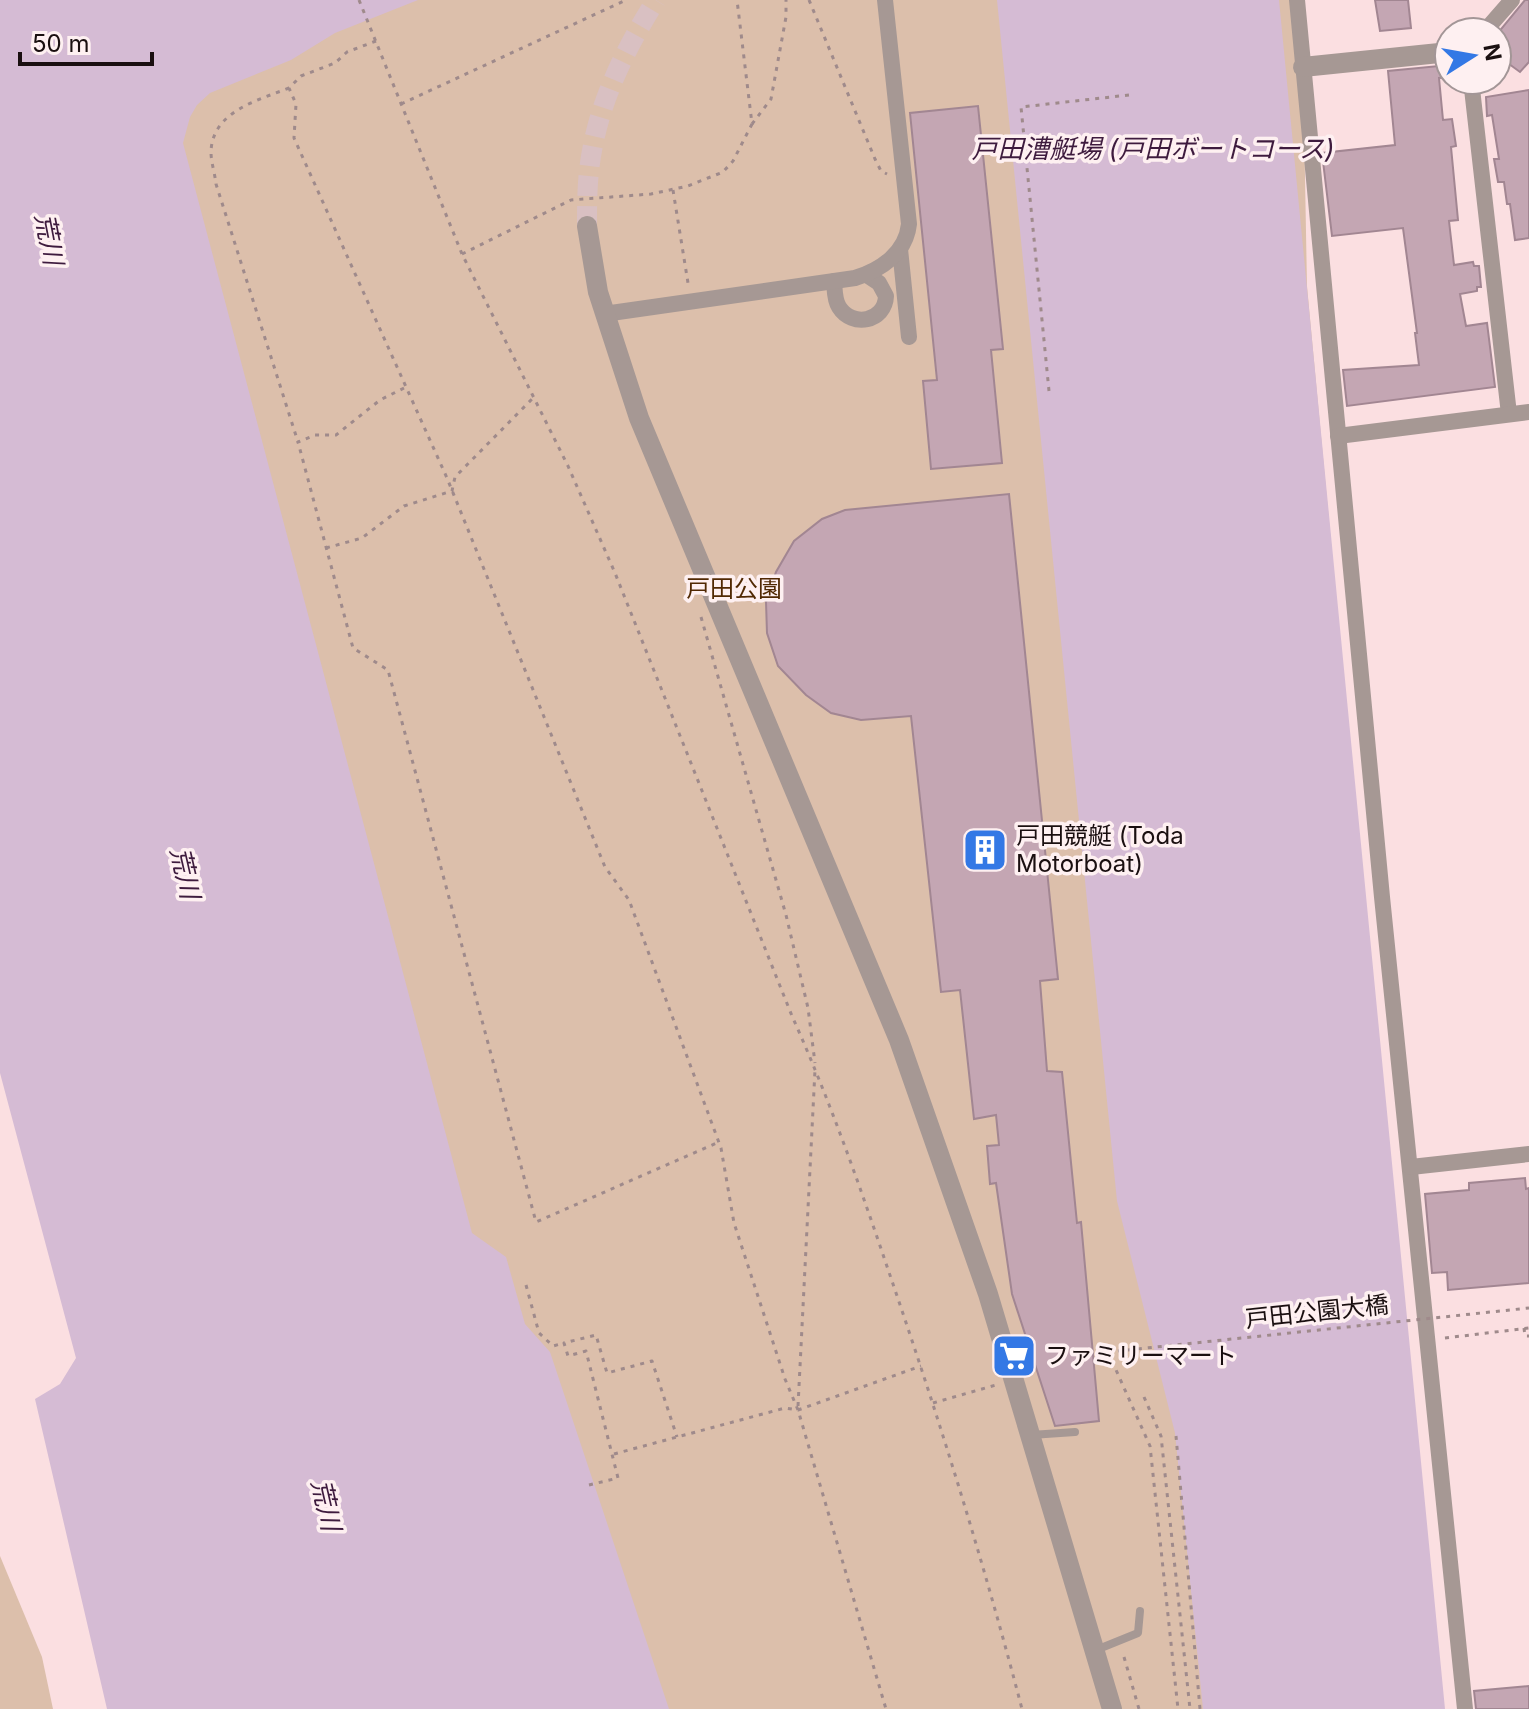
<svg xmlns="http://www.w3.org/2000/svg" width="1529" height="1709" viewBox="0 0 1529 1709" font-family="Inter,'Noto Sans JP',sans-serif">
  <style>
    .green { fill: #dcbfab }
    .water { fill: #d5bbd4 }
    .building { fill: #c4a6b3; stroke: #a28692; stroke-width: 2 }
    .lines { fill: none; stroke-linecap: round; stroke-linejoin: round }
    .tertiary-tunnel { stroke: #d9c0c2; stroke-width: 20; stroke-dasharray: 20 10; stroke-linecap: butt }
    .path { stroke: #9f8a8b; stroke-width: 3; stroke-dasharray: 4 6; stroke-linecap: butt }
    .service { stroke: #a69894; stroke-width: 8 }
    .minor { stroke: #a69894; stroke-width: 16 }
    .tertiary { stroke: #a69894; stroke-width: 20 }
    .path-bridge { stroke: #9f8a8b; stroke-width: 3; stroke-dasharray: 4 6; stroke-linecap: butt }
    .labels { text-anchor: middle; stroke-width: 7; stroke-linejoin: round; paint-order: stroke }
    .park-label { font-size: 24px; fill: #512903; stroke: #fef0f1 }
    .poi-label { font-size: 24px; fill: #1a0f10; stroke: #fef0f1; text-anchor: start }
    .street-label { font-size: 24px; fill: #1a0f10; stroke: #fef0f1 }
    .water-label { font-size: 26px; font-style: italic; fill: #3e1b3e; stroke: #fef0f1 }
  </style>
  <rect width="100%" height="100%" fill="#fbdfe1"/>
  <g class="green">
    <polygon points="322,0 1297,0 1303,67 1307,286 1440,1709 385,1709 19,90"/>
    <polygon points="0,1556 42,1657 53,1709 0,1709"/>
  </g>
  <g class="water">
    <polygon points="0,0 418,0 335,33 291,60 210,93 197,105 190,117 183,143 472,1233 506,1257 525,1324 550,1352 669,1709 107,1709 35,1399 60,1384 76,1358 0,1073"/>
    <polygon points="997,0 1279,0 1445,1709 1203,1709 1175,1433 1117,1201"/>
  </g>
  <g class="building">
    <polygon points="1375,0 1408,0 1411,28 1380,31"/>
    <polygon points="1525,0 1529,0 1529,62 1520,72 1505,61 1497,70 1497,34"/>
    <polygon points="1449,65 1449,77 1439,78 1443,120 1452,119 1456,146 1451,147 1458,220 1449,221 1454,265 1473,262 1474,266 1479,266 1481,287 1477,287 1477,291 1460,294 1466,326 1487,323 1495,387 1347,406 1343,370 1419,365 1415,333 1417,333 1403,228 1332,236 1322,153 1395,145 1388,71"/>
    <polygon points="1529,90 1529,238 1515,240 1510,204 1507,204 1504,182 1498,182 1494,159 1499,159 1492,115 1487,116 1486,97"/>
    <polygon points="978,106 1003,349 991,350 1002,463 931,469 923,381 937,380 910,113"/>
    <polygon points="1009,494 1058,979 1040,981 1047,1071 1062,1072 1077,1223 1081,1222 1099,1421 1055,1426 1012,1294 996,1183 990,1184 987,1146 999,1145 996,1115 974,1119 960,990 941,992 911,716 861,720 831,713 806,695 778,666 767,633 766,602 776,572 794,541 822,519 845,510"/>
    <polygon points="1525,1178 1526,1189 1529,1188 1529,1283 1448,1290 1447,1272 1432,1273 1425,1194 1469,1190 1469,1183"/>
    <polygon points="1529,1686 1529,1709 1476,1709 1474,1691"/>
  </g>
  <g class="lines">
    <path class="tertiary-tunnel" d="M 587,226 C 587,208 587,189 589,171 C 596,107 623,53 656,0"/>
    <g class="path">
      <path d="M 359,0 L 462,254 L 568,466 L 615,573 L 792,1016 C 832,1105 864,1198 895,1290 C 942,1428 985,1567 1022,1709"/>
      <polyline points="809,0 875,159 881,171 887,174"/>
      <polyline points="376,41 347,52 335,63 301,76 289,88 296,104 294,138 447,478 605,867 629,900 721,1148 734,1223 785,1379 798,1410 886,1709"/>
      <path d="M 289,88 C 259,100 212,111 211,152 C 211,162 215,174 216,184 L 298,442"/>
      <polyline points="401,104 626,0"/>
      <polyline points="752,124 771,99 786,17 786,0"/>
      <polyline points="673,190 688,283"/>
      <polyline points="462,254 571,200 651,194 688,186 723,172 733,161 752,124 737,0"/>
      <polyline points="404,388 380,400 336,435 315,435 298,442 353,648 388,670 536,1222 719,1142"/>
      <polyline points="1049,391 1021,107 1129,95"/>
      <polyline points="326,548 362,538 404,506 452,491 455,477 534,397"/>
      <polyline points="701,617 786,915 808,1008 815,1063"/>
      <polyline points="526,1285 539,1333 553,1346 564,1343"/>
      <polyline points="1524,1328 1525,1336 1529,1336"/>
      <polyline points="1445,1338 1529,1328"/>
      <polyline points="1108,1352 1150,1446 1178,1709"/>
      <polyline points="1144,1397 1161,1436 1190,1709"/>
      <polyline points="933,1403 996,1385"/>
      <polyline points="798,1406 815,1070"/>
      <polyline points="1176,1436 1200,1709"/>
      <polyline points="614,1454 785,1408 798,1410 921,1366"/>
      <polyline points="589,1485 618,1478 586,1351 568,1356 564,1343 596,1335 607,1373 652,1361 677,1437"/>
      <polyline points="1124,1657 1139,1709"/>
    </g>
    <g class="service">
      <polyline points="1031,1435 1075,1432"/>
      <polyline points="1096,1650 1138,1633 1140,1611"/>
    </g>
    <g class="minor">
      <polyline points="1297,0 1382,897 1465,1709"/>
      <polyline points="1484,32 1512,0"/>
      <polyline points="1471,80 1509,414"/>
      <polyline points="900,249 909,337"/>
      <path d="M 834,281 C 835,290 834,299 839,307 C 852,328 885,322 886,296 L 879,283 L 867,275"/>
      <path d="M 604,314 L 855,278 C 881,270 906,253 909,224 L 885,0"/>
      <polyline points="1338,436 1529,412"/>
      <polyline points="1411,1167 1529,1154"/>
    </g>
    <g class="tertiary">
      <polyline points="1303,67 1449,52"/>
      <polyline points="587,226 598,292 639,418 899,1040 988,1294 1112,1709"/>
    </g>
    <polyline class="path-bridge" points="1108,1352 1529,1308"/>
  </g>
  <defs>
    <g id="building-square" transform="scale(2.3)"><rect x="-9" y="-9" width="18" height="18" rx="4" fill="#3378e5" stroke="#fef0f1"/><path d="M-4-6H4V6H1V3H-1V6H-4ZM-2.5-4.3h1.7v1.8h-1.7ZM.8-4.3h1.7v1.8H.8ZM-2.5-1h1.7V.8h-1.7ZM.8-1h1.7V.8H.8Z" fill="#fff"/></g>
    <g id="supermarket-square" transform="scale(2.3)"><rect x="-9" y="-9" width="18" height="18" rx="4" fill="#3378e5" stroke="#fef0f1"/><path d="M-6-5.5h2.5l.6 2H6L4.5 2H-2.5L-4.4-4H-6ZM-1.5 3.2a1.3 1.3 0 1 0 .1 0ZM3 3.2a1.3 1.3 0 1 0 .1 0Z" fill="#fff"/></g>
  </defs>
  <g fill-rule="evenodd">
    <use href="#building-square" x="985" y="850"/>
    <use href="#supermarket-square" x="1014" y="1356"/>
  </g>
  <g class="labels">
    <g class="park-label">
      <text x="734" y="597">戸田公園</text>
    </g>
    <g class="poi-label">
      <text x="1016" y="844">戸田競艇 (Toda<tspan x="1016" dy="28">Motorboat)</tspan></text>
      <text x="1045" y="1364">ファミリーマート</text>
    </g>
    <g class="street-label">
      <text transform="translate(1317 1312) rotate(-6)" y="8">戸田公園大橋</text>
    </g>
    <g class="water-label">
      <text x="1153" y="158">戸田漕艇場 (戸田ボートコース)</text>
      <text transform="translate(49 239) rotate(79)" y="9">荒川</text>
      <text transform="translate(185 873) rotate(77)" y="9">荒川</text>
      <text transform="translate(326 1505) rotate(77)" y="9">荒川</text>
    </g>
  </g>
  <g transform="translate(1473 56) rotate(79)"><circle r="38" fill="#fef0f1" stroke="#a39697" stroke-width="2"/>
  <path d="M0-6L14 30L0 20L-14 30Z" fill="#3378e5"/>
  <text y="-12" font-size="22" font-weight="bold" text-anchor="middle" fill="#1a0f10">N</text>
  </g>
  <path d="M20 52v12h132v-12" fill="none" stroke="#1a0f10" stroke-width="4"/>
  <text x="32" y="52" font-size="24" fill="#1a0f10" stroke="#fef0f1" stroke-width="6" paint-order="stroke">50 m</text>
</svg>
